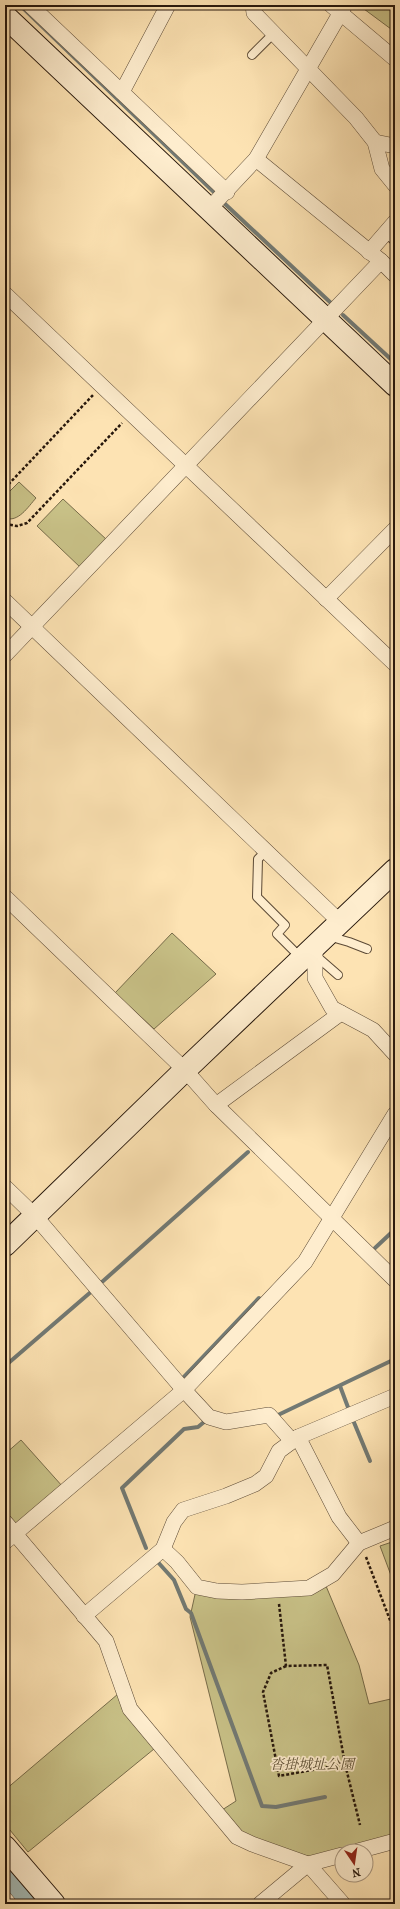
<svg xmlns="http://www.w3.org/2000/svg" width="400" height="1909" viewBox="0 0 400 1909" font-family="'IM FELL French Canon','Noto Serif JP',serif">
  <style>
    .green { fill: #c8c187; stroke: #776c4a }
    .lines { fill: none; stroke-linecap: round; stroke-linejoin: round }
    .stream { stroke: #727973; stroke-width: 4 }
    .river { stroke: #a4bbb8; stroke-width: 25 }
    .lane-casing { stroke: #5c4a36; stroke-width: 10 }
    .street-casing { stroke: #5c4a36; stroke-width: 16 }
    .secondary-casing { stroke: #26170c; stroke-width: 24 }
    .path { stroke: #26170c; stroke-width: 2.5; stroke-dasharray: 3 2; stroke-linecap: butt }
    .lane { stroke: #feedce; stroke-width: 8 }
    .street { stroke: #feedce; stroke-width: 15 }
    .secondary { stroke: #feedce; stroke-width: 22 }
    .labels { text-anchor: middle; stroke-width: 3.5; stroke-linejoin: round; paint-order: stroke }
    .park-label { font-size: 14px; font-style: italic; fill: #5f5237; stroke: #feedce }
  </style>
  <rect width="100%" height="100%" fill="#fde3b3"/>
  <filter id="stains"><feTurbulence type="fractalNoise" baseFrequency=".005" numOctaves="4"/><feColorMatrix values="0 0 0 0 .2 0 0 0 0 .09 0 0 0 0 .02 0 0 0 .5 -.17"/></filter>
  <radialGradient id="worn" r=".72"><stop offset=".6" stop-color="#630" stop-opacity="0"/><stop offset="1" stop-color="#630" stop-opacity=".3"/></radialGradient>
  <g class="green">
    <polygon points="366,5 395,5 395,32 364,9"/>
    <path d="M 19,482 L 36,498 C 28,507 18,523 5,518 L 5,496 Z"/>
    <polygon points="63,499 107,540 81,568 37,526"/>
    <polygon points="172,933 216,974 154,1029 115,993"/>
    <polygon points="21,1440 63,1487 17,1526 5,1515 5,1454"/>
    <polygon points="395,1541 395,1586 380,1546"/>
    <polygon points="326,1586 359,1665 369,1704 395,1698 395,1834 310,1857 247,1838 222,1810 236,1801 190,1617 196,1590"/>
    <polygon points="118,1694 154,1749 28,1852 5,1824 5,1790"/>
  </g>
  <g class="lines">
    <g class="stream">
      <polyline points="23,8 217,195"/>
      <polyline points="224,203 331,303"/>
      <polyline points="343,315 395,363"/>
      <polyline points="375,1248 391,1233 395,1237"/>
      <polyline points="102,1282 248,1152"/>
      <polyline points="5,1366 92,1291"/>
      <polyline points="183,1378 259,1298"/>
      <polyline points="340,1386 349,1410"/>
      <polyline points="278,1415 395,1359"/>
      <polyline points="353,1420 370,1461"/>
      <polyline points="146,1548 122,1488 184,1429 198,1427 204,1422"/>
      <polyline points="156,1560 174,1580 186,1609 191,1613 262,1806 276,1807 325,1797"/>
    </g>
    <polyline class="river" points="5,1874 30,1904"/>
    <g class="lane-casing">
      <g id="lane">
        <polyline points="252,55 274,33"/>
        <polyline points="385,233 395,241"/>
        <polyline points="266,851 258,859 257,897 285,925 277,934 301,958"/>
        <polyline points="328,936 349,942 367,949"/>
        <polyline points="315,955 338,975"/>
      </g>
    </g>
    <g class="street-casing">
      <g id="street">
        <polyline points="30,5 227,192"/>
        <polyline points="253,5 254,13 356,118 375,142 382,169 395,185"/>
        <polyline points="331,5 395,59"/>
        <polyline points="122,92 168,5"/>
        <polyline points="375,142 395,146"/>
        <polyline points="256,159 381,261 395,275"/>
        <polyline points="209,209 256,159 345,5"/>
        <polyline points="369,252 395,222"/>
        <polyline points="5,294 395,664"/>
        <polyline points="326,599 395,529"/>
        <polyline points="5,601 340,922"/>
        <polyline points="5,655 381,261"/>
        <polyline points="5,897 185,1070 216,1105 395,1280"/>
        <polyline points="315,946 315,978 332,1008 373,1030 395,1054"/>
        <polyline points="216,1105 341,1013"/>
        <polyline points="5,1187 35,1216 184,1390 209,1417 226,1422 269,1415 292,1441"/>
        <polyline points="298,1437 339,1517 359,1543"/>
        <polyline points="5,1522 106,1641 130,1709 237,1837 252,1844 308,1864 343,1904"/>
        <polyline points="5,1542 184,1390 305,1262 395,1114"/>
        <polyline points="163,1549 177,1562 197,1587 217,1591 242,1592 309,1588 333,1574 359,1543 395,1528"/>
        <polyline points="84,1616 163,1549 174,1522 183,1510 226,1496 255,1484 266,1476 279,1451 298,1437 395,1396"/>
        <polyline points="358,1851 395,1841"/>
        <polyline points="5,1899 9,1904"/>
        <polyline points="260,1904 308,1864 342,1855"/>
      </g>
    </g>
    <g class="secondary-casing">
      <g id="secondary">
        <polyline points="5,16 395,385"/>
        <polyline points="5,1245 185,1070 395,870"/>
        <polyline points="5,1847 54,1904"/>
      </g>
    </g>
    <g class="path">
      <polyline points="5,488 93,395"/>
      <polyline points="5,524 17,526 27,523 122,423"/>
      <polyline points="366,1557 393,1628"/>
      <polyline points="279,1604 286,1666 327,1665 345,1764 360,1825"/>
      <polyline points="286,1666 271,1673 263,1692 279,1776 345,1764"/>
    </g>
    <use href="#lane" class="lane"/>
    <use href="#street" class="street"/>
    <use href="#secondary" class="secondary"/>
  </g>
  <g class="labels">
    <g class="park-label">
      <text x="312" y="1769">沓掛城址公園</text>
    </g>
  </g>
  <rect width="400" height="1909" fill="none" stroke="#fde3b3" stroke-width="20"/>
  <rect x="6" y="6" width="388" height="1897" fill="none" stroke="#26170c" stroke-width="2"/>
  <rect x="10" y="10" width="380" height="1889" fill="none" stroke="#26170c"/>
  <g transform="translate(354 1863) rotate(167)"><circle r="19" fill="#feedce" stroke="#a89780"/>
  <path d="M0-3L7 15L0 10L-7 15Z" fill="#8f2418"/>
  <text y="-6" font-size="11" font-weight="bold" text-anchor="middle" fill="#26170c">N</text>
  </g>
  <rect width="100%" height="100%" filter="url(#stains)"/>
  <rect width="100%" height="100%" fill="url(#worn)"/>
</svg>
